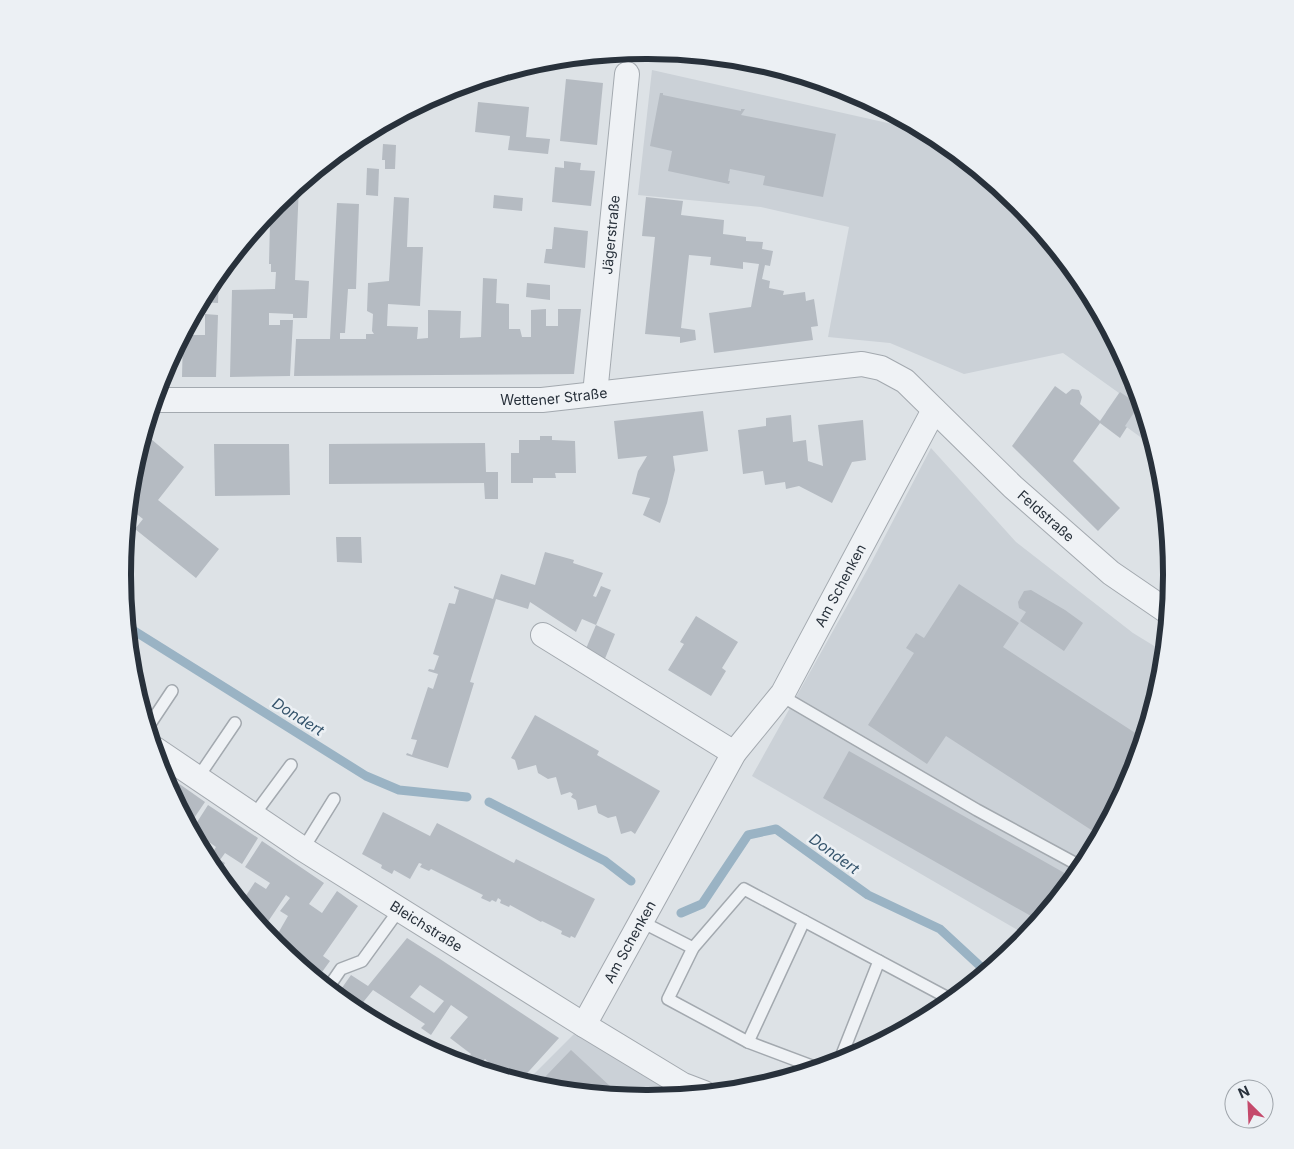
<svg xmlns="http://www.w3.org/2000/svg" width="1294" height="1149" viewBox="0 0 1294 1149" font-family="Inter,sans-serif">
  <style>
    .built { fill: #cbd1d7 }
    .lines { fill: none; stroke-linecap: round; stroke-linejoin: round }
    .stream { stroke: #9ab3c4; stroke-width: 9 }
    .building { fill: #b5bbc2; fill-rule: evenodd }
    .service-casing { stroke: #a3a9af; stroke-width: 14 }
    .minor-casing { stroke: #a3a9af; stroke-width: 26 }
    .service { stroke: #eff2f5; stroke-width: 11 }
    .minor { stroke: #eff2f5; stroke-width: 24 }
    .labels { text-anchor: middle; stroke-width: 5; stroke-linejoin: round; paint-order: stroke }
    .street-label { font-size: 14px; fill: #28313b; stroke: #ecf0f4 }
    .water-label { font-size: 15px; font-style: italic; fill: #35546c; stroke: #ecf0f4 }
    .rim { fill: none; stroke: #28313b; stroke-width: 6 }
  </style>
  <rect width="100%" height="100%" fill="#dde2e6"/>
  <g class="built">
    <polygon points="652,70 901,126 939,139 1018,204 1083,283 1132,374 1154,447 1106,412 1119,393 1063,353 964,374 890,343 828,337 849,227 761,207 638,195"/>
    <polygon points="931,448 1016,542 1133,633 1164,652 1161,677 1131,775 1083,866 1026,935 752,776 871,563"/>
    <polygon points="575,1033 677,1096 647,1099 544,1089 525,1083"/>
  </g>
  <g class="lines">
    <g class="stream">
      <polyline points="128,627 366,776 399,790 467,797"/>
      <polyline points="489,802 605,861 631,881"/>
      <polyline points="681,913 702,904 748,835 776,829 868,895 940,929 980,966 989,969"/>
    </g>
  </g>
  <g class="building">
    <polygon points="566,79 603,83 597,145 560,141"/>
    <polygon points="660,93 663,93 663,95 682,99 741,111 741,109 745,109 741,115 836,134 823,197 763,185 765,176 730,169 728,181 730,181 729,184 668,171 672,151 650,146"/>
    <polygon points="478,102 529,107 526,137 550,139 548,154 508,150 510,136 475,132"/>
    <polygon points="360,136 360,143 350,143 356,138"/>
    <polygon points="383,144 396,145 395,169 385,169 385,160 382,160"/>
    <polygon points="564,161 581,163 580,170 595,171 591,206 552,202 555,167 564,168"/>
    <polygon points="367,168 379,169 378,196 366,195"/>
    <polygon points="299,185 295,280 309,281 307,318 293,318 293,314 269,313 269,325 280,325 280,320 293,320 290,376 230,377 232,290 275,289 276,272 271,272 271,264 269,264 270,221 273,221 273,207"/>
    <polygon points="494,195 523,198 522,211 493,208"/>
    <polygon points="394,197 409,198 407,247 423,247 420,306 388,304 387,326 418,327 417,339 428,338 428,310 461,311 460,338 481,337 483,278 497,279 496,303 509,304 509,329 520,329 522,337 531,337 531,310 546,309 546,326 558,326 558,309 581,309 574,374 294,376 296,339 330,339 337,203 359,204 356,289 348,289 345,333 340,333 340,339 366,339 366,334 374,334 372,331 373,314 367,311 368,283 389,281"/>
    <polygon points="646,197 683,201 681,215 724,220 723,234 746,237 746,241 763,242 762,249 773,251 770,266 765,265 762,279 770,281 769,288 784,291 783,295 805,292 806,301 814,299 818,326 811,327 813,340 714,353 709,313 751,307 759,264 743,262 743,269 710,265 711,257 689,255 681,328 695,330 696,340 680,343 680,337 645,334 655,237 642,236"/>
    <polygon points="554,227 588,231 585,268 544,263 546,249 552,249"/>
    <polygon points="219,274 218,303 201,302 211,283"/>
    <polygon points="527,283 550,285 550,300 526,297"/>
    <polygon points="205,314 218,315 216,377 182,377 183,335 205,335"/>
    <polygon points="1055,386 1066,394 1072,389 1079,390 1082,397 1080,404 1100,421 1120,392 1139,405 1125,426 1127,427 1120,438 1100,423 1073,461 1120,508 1098,531 1012,446"/>
    <polygon points="703,411 708,451 673,456 675,470 667,503 660,523 643,515 650,498 632,494 638,471 647,456 618,459 614,421"/>
    <polygon points="791,415 793,442 806,440 808,461 823,466 818,425 863,420 866,460 852,462 832,503 799,486 786,489 785,482 765,485 763,471 743,474 738,430 766,426 766,418"/>
    <polygon points="144,433 184,467 158,500 219,549 196,578 135,529 143,519 129,508 133,472"/>
    <polygon points="540,436 552,436 552,440 575,441 576,473 555,473 556,478 533,478 533,483 511,483 511,453 519,453 519,440 540,440"/>
    <polygon points="485,443 486,472 498,472 498,499 485,499 484,483 329,484 329,444"/>
    <polygon points="214,444 289,444 290,495 215,496"/>
    <polygon points="336,537 361,537 362,563 337,562"/>
    <polygon points="545,552 574,560 573,563 603,573 593,596 596,597 601,586 611,590 596,625 582,619 576,632 530,602 528,609 496,599 470,682 474,683 448,768 406,755 407,753 412,755 417,740 411,739 428,687 433,689 438,674 428,671 429,669 434,670 439,656 433,654 449,603 455,604 459,590 454,588 454,586 493,599 501,574 535,585"/>
    <polygon points="959,584 1019,623 1003,647 1143,738 1131,775 1099,835 946,736 927,764 868,725 914,653 906,648 916,633 924,638"/>
    <polygon points="1031,590 1065,610 1083,623 1064,651 1020,621 1026,612 1019,608 1018,602 1024,591"/>
    <polygon points="696,616 738,642 722,668 726,671 711,696 668,670 684,644 680,642"/>
    <polygon points="596,625 615,634 604,661 585,651"/>
    <polygon points="535,715 599,751 597,755 660,791 635,834 631,831 621,834 616,816 608,818 598,813 596,805 578,810 576,800 571,797 573,794 570,792 561,795 556,777 548,779 538,773 536,765 518,770 515,760 511,758"/>
    <polygon points="849,751 1068,875 1050,906 1038,920 823,798"/>
    <polygon points="161,771 205,802 190,824 188,823"/>
    <polygon points="208,805 258,838 242,864 225,853 220,860 225,863 218,875 208,860 216,847 192,830"/>
    <polygon points="383,812 430,836 437,823 514,863 516,859 595,899 575,938 571,936 570,938 561,934 562,931 542,921 541,922 510,905 509,907 500,903 501,900 498,898 496,902 492,900 490,902 481,898 483,895 431,869 429,871 420,867 422,864 419,863 410,879 394,870 392,874 381,868 382,865 362,854"/>
    <polygon points="262,841 324,883 309,904 322,913 337,891 358,906 323,956 330,961 317,979 273,942 288,916 280,911 290,898 286,895 263,929 241,903 255,882 266,889 270,883 245,867"/>
    <path d="M 407,938 L 440,959 L 559,1038 L 520,1081 L 505,1077 L 485,1059 L 477,1068 L 466,1061 L 471,1054 L 450,1038 L 468,1017 L 451,1005 L 431,1035 L 421,1028 L 425,1024 L 373,990 L 356,1011 L 337,995 L 351,975 L 368,986 ZM 420,985 L 444,1001 L 434,1013 L 410,997 Z"/>
    <polygon points="571,1050 611,1087 604,1095 539,1087 547,1079 545,1077"/>
  </g>
  <g class="lines">
    <g class="service-casing">
      <g id="service">
        <polyline points="780,695 977,810 1082,867"/>
        <polyline points="148,727 172,691"/>
        <polyline points="197,779 235,723"/>
        <polyline points="254,815 291,765"/>
        <polyline points="303,849 334,799"/>
        <polyline points="640,921 693,948"/>
        <polyline points="328,988 341,969 362,961 399,910"/>
        <polyline points="748,1042 804,921"/>
        <polyline points="839,1062 879,961"/>
        <polyline points="817,1068 748,1042 668,999 693,948 744,889 952,1000"/>
      </g>
    </g>
    <g class="minor-casing">
      <g id="minor">
        <path id="s1" d="M 595,394 L 627,74"/>
        <path id="s2" d="M 155,400 L 542,400 L 862,364 L 881,368 L 905,381 L 1013,487 L 1111,573 L 1168,612"/>
        <polyline points="543,635 734,753"/>
        <path id="s3" d="M 155,749 L 303,849 L 584,1025 L 683,1085 L 704,1093"/>
        <path id="s4" d="M 584,1025 L 734,753 L 783,693 L 934,410"/>
      </g>
    </g>
    <use href="#service" class="service"/>
    <use href="#minor" class="minor"/>
  </g>
  <g class="labels">
    <g class="street-label">
      <text dy="5" stroke="none"><textPath href="#s1" startOffset="160">Jägerstraße</textPath></text>
      <text dy="5" stroke="none"><textPath href="#s2" startOffset="399">Wettener Straße</textPath></text>
      <text dy="5" stroke="none"><textPath href="#s2" startOffset="951">Feldstraße</textPath></text>
      <text dy="5" stroke="none"><textPath href="#s4" startOffset="510">Am Schenken</textPath></text>
      <text dy="5" stroke="none"><textPath href="#s3" startOffset="324">Bleichstraße</textPath></text>
      <text dy="5" stroke="none"><textPath href="#s4" startOffset="95">Am Schenken</textPath></text>
    </g>
    <g class="water-label">
      <text transform="translate(298 717) rotate(32)" y="5">Dondert</text>
      <text transform="translate(834 854) rotate(36)" y="5">Dondert</text>
    </g>
  </g>
  <path d="M0 0H1294V1149H0ZM646 59H648A515 515 0 0 1 1163 574V575A515 515 0 0 1 648 1090H646A515 515 0 0 1 131 575V574A515 515 0 0 1 646 59Z" fill="#ecf0f4" fill-rule="evenodd"/>
  <path class="rim" d="M646 59H648A515 515 0 0 1 1163 574V575A515 515 0 0 1 648 1090H646A515 515 0 0 1 131 575V574A515 515 0 0 1 646 59Z"/>
  <g transform="translate(1249 1104) rotate(336)"><circle r="24" fill="#ecf0f4" stroke="#9ea4aa"/>
  <path d="M0-4L9 19L0 12L-9 19Z" fill="#c4496b"/>
  <text y="-8" font-size="14" font-weight="bold" text-anchor="middle" fill="#28313b">N</text>
  </g>
</svg>
